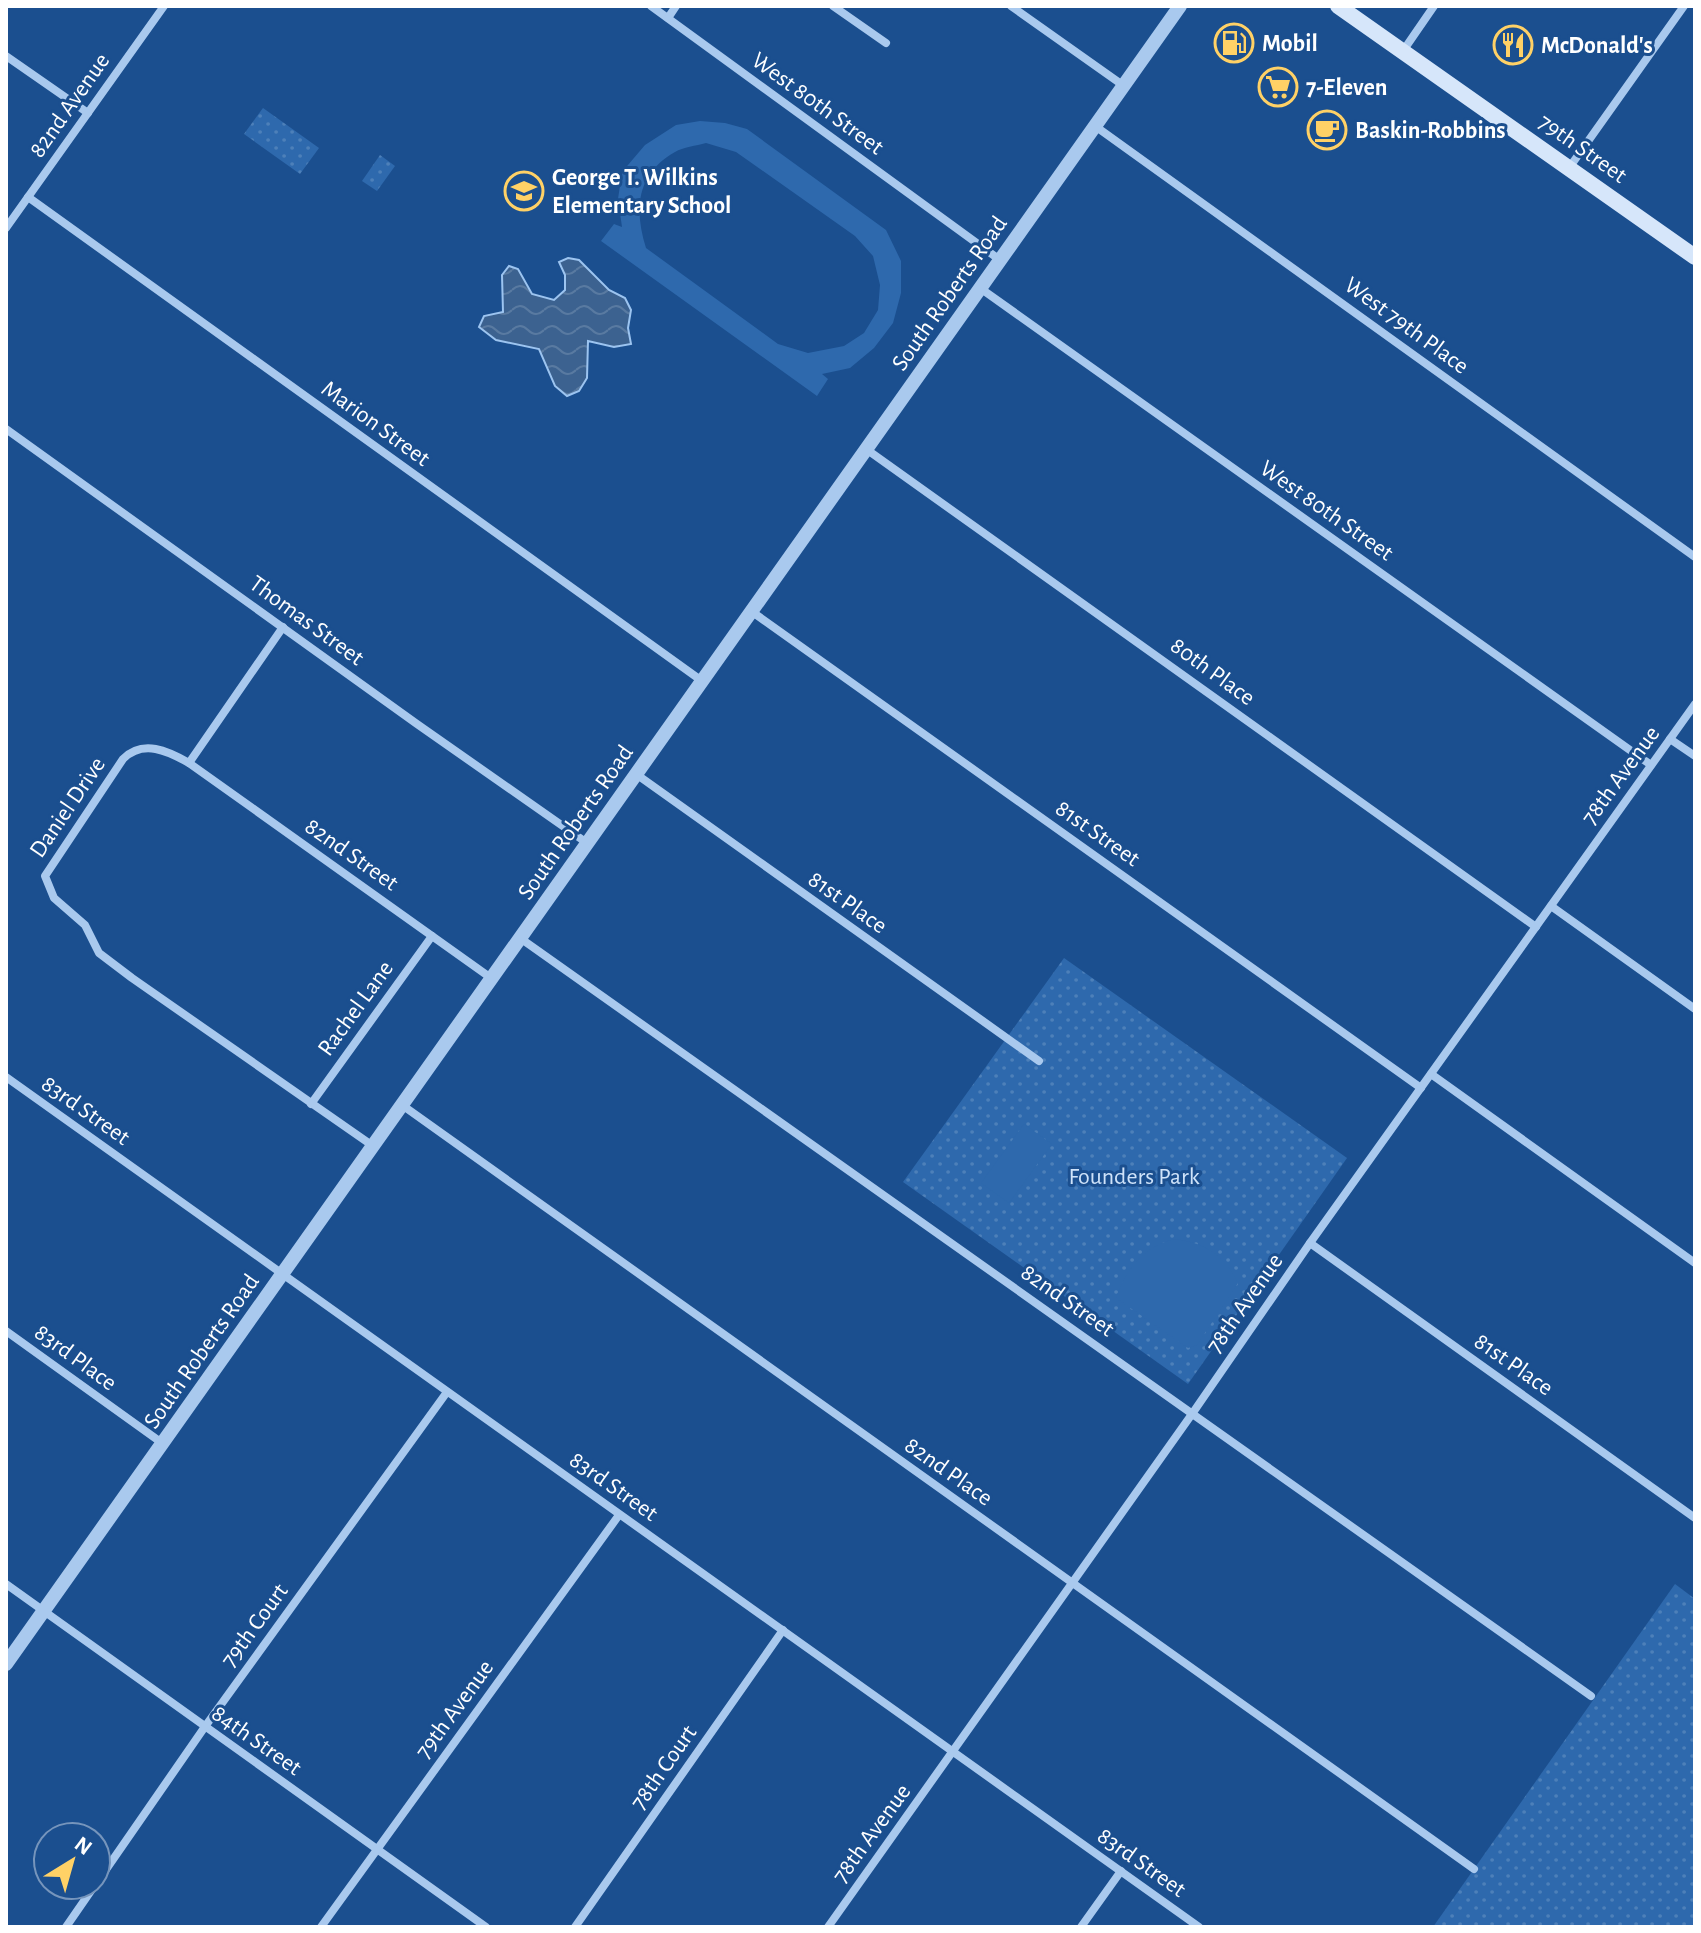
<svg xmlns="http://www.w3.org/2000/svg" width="1701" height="1933" viewBox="0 0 1701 1933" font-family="'Alegreya Sans',sans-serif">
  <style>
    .green { fill: url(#green-dots) }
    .pitch { fill: #2e69ad; fill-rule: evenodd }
    .water { fill: url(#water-waves); stroke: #9cc4f0; stroke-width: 2 }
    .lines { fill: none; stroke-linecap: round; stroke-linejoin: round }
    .minor { stroke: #a9c9ee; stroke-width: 8 }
    .tertiary { stroke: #a9c9ee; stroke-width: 14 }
    .secondary { stroke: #d6e6fa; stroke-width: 16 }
    .labels { text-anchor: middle; stroke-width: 6; stroke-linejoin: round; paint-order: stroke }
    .poi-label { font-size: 24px; font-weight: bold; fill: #fff; stroke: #1b4f8f; text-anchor: start }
    .street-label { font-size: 24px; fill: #fff; stroke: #1b4f8f }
    .park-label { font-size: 24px; fill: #cfe3fa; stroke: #1b4f8f }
  </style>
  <defs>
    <pattern id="green-dots" width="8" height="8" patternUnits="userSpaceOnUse" patternTransform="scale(2)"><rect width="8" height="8" fill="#2e69ad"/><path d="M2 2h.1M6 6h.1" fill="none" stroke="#4d80b9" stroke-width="1.8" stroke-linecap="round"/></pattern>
    <pattern id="water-waves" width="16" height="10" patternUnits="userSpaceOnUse" patternTransform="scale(2)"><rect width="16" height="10" fill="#3c6290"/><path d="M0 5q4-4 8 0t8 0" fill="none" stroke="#597aa1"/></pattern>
  </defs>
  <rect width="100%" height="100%" fill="#1b4f8f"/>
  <g class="green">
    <polygon points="263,108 319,148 300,174 244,134"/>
    <polygon points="380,155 395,166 377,191 362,181"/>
    <polygon points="1064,958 1347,1158 1188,1384 903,1182"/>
    <polygon points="1675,1584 1695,1599 1695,1927 1433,1927"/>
  </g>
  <g class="pitch">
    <path d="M 700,121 L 725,123 L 747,129 L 886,230 L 901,261 L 901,293 L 893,323 L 874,348 L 850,368 L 822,374 L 828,379 L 817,396 L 601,241 L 614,224 L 622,227 L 618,199 L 622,172 L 645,145 L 676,125 ZM 706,143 L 736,152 L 855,236 L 873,256 L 880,285 L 878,310 L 864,333 L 844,346 L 808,353 L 778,344 L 646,248 C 634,210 636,174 675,152 C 683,147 696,146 706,143 Z"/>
    <polygon points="1024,1124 1052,1144 1009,1203 981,1183"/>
    <path d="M 1175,1239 C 1205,1243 1224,1255 1238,1283 L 1197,1345 L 1188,1348 L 1116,1298 C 1126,1269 1144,1246 1175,1239 Z"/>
  </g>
  <polygon class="water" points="568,258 579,260 609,290 625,298 631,310 628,328 631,344 614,347 588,341 587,378 579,391 567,396 555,386 539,349 496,340 479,327 484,316 503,312 502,275 509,266 518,269 532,294 554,300 565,290 565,275 559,262"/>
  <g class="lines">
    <g class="minor">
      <polyline points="651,6 1000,260"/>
      <polyline points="833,6 886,43"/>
      <polyline points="1011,6 1124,86"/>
      <polyline points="668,18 676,6"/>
      <polyline points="1403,51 1434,6"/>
      <polyline points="6,56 88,113"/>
      <polyline points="1095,126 1695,557"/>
      <polyline points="1569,168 1684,6"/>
      <polyline points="28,197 702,681"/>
      <polyline points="6,228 164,6"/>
      <polyline points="980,288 1651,765"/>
      <polyline points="6,429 417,724 587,843"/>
      <polyline points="866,449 1536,927"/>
      <polyline points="751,611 1421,1088"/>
      <polyline points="1670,739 1695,756"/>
      <polyline points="189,763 283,627"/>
      <polyline points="636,774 1039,1061"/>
      <polyline points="1551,906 1695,1009"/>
      <polyline points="520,938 1591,1696"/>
      <polyline points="1431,1074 1695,1263"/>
      <polyline points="6,1077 1199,1927"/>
      <polyline points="311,1104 432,936"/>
      <polyline points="402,1105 1474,1869"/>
      <path d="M 373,1146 L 132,978 L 99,953 L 85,925 L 54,898 L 45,876 L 123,759 C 143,739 168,751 189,763 L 491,978"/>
      <polyline points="1310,1243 1695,1518"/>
      <polyline points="6,1331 162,1443"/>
      <polyline points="6,1584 486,1927"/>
      <polyline points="96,1884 204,1728 447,1392"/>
      <polyline points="66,1927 95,1885"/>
      <polyline points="321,1927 619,1515"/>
      <polyline points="575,1927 783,1630"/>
      <polyline points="828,1927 1192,1414 1310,1243 1695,704"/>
      <polyline points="1081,1927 1121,1871"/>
    </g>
    <polyline class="tertiary" points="6,1664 1180,6"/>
    <polyline class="secondary" points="1338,6 1695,257"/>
  </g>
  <defs>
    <g id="fuel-ring" transform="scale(2)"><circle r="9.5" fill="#1b4f8f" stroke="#ffd166" stroke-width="1.5"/><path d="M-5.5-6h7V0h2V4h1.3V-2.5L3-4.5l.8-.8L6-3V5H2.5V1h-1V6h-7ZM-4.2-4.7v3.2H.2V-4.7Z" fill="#ffd166"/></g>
    <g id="restaurant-ring" transform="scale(2)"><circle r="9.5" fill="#1b4f8f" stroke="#ffd166" stroke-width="1.5"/><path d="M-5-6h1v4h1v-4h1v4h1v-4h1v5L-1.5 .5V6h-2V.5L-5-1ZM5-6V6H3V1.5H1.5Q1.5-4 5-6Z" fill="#ffd166"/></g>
    <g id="supermarket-ring" transform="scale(2)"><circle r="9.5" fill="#1b4f8f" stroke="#ffd166" stroke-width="1.5"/><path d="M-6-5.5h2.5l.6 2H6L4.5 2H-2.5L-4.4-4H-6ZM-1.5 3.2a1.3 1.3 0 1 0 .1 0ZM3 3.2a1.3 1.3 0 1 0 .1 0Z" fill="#ffd166"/></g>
    <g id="cafe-ring" transform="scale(2)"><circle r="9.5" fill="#1b4f8f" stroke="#ffd166" stroke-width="1.5"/><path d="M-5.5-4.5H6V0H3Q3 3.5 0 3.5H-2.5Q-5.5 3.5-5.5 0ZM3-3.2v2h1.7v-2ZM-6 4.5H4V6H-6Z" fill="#ffd166"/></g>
    <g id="school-ring" transform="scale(2)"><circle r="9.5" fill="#1b4f8f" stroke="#ffd166" stroke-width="1.5"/><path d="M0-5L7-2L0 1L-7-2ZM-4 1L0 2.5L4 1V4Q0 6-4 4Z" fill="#ffd166"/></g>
  </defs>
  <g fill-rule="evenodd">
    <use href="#fuel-ring" x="1234" y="43"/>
    <use href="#restaurant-ring" x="1513" y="45"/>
    <use href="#supermarket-ring" x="1278" y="87"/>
    <use href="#cafe-ring" x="1327" y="130"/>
    <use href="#school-ring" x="524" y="191"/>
  </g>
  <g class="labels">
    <g class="poi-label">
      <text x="1262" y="51">Mobil</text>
      <text x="1541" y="53">McDonald's</text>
      <text x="1306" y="95">7-Eleven</text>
      <text x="1355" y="138">Baskin-Robbins</text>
      <text x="552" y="185">George T. Wilkins<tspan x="552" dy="28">Elementary School</tspan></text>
    </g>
    <g class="street-label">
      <text transform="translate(818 103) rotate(36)" y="8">West 80th Street</text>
      <text transform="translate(69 105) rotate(-55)" y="8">82nd Avenue</text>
      <text transform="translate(1583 148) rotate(35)" y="8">79th Street</text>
      <text transform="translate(949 293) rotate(-55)" y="8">South Roberts Road</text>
      <text transform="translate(1407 325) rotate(36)" y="8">West 79th Place</text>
      <text transform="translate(376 423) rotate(36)" y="8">Marion Street</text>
      <text transform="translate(1327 510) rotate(35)" y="8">West 80th Street</text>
      <text transform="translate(307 620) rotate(36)" y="8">Thomas Street</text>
      <text transform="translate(1213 671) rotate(36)" y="8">80th Place</text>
      <text transform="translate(1620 775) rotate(-54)" y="8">78th Avenue</text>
      <text transform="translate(67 807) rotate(-56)" y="8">Daniel Drive</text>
      <text transform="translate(575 822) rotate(-55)" y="8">South Roberts Road</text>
      <text transform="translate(1098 833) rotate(35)" y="8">81st Street</text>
      <text transform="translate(352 854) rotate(35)" y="8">82nd Street</text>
      <text transform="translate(848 902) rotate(35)" y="8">81st Place</text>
      <text transform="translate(355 1008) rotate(-54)" y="8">Rachel Lane</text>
      <text transform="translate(86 1110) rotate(35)" y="8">83rd Street</text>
      <text transform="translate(1068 1300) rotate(35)" y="8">82nd Street</text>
      <text transform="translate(1244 1303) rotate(-55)" y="8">78th Avenue</text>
      <text transform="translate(201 1351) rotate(-55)" y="8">South Roberts Road</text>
      <text transform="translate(76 1357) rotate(36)" y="8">83rd Place</text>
      <text transform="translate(1514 1364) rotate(35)" y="8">81st Place</text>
      <text transform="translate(949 1471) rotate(35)" y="8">82nd Place</text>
      <text transform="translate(614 1486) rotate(35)" y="8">83rd Street</text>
      <text transform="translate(254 1625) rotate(-54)" y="8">79th Court</text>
      <text transform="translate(454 1709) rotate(-54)" y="8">79th Avenue</text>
      <text transform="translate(257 1740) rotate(35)" y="8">84th Street</text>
      <text transform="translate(663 1767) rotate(-55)" y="8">78th Court</text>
      <text transform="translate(871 1833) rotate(-54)" y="8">78th Avenue</text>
      <text transform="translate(1142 1862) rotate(35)" y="8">83rd Street</text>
    </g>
    <g class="park-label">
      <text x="1134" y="1184">Founders Park</text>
    </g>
  </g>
  <rect width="1701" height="1933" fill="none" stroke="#ffffff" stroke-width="16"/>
  <g transform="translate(72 1861) rotate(37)"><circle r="38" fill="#1b4f8f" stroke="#7695bc" stroke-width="2"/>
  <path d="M0-6L14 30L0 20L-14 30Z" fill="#ffd166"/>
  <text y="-12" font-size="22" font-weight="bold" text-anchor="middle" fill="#ffffff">N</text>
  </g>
</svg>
